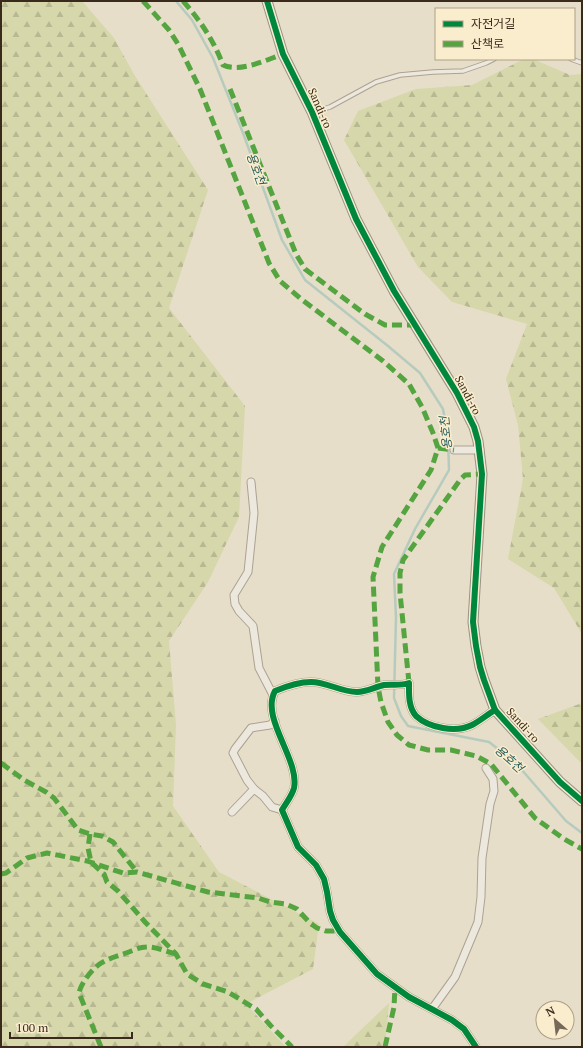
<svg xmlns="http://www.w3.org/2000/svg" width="583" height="1048" viewBox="0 0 583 1048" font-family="'PT Serif','Noto Sans KR',serif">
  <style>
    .forest { fill: url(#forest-firs) }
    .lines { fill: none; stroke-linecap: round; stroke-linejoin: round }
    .stream { stroke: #b6cbbe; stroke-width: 2.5 }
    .lane-casing { stroke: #aba293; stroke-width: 5.5 }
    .street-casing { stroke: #aba293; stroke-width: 9 }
    .secondary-casing { stroke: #9a9283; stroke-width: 11 }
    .lane { stroke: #ede8dd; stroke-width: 3.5 }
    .street { stroke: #ede8dd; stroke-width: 7 }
    .secondary { stroke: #ede8dd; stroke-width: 9 }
    .quiet { stroke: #54a440; stroke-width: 5; stroke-dasharray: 10 5; stroke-linecap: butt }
    .cycleway-casing { stroke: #f9edce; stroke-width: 8 }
    .cycleway { stroke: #00873e; stroke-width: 6 }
    .labels { text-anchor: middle; stroke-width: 3; stroke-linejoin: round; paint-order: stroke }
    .street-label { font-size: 11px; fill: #3a2a1b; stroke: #f9edce }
    .water-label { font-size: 12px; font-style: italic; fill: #285c59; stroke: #f9edce }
  </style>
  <defs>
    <pattern id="forest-firs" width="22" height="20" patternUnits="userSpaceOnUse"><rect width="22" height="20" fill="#d6d7aa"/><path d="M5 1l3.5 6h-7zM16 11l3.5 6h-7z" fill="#b8b992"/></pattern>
  </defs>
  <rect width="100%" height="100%" fill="#e6dec9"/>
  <g class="forest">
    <polygon points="1,1 82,1 114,38 135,76 208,190 169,308 245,406 239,517 208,582 169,641 176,725 173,806 219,872 319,924 313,969 246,1004 286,1047 1,1047"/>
    <polygon points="524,59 533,59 570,75 582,74 582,634 554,588 508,559 523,479 518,425 506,379 527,324 452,302 418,267 344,140 358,111 416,89 472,85"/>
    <polygon points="582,703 582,764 538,719"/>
    <polygon points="389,1003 385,1047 343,1047"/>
  </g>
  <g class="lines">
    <polyline class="stream" points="176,1 192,20 213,58 243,133 282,240 305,280 388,346 420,373 443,409 448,437 449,470 415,529 394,574 396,617 394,698 401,716 408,726 489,742 515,762 566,821 582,833"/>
    <g class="lane-casing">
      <g id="lane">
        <polyline points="571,59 582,63"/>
        <polyline points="314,112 330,107 376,82 400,75 433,72 463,71 486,63 494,59"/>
      </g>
    </g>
    <g class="street-casing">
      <g id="street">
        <polyline points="454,450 480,450"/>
        <polyline points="251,482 254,513 248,572 234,595 235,604 239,611 253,626 259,668 273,695"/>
        <polyline points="275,721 270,725 251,728 235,749 233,753 247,780 254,789 263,796 272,807 282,810"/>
        <polyline points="232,812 254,789"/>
        <polyline points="432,1009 455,977 478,922 481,897 482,858 490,804 494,791 493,779 486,768"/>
        <path d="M 476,1047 L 464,1029 L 452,1020 L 409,997 L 377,974 L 340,932 L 333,920 L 330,911 L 327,892 L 324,879 L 316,865 L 298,847 L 282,810 C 286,803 292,796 294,788 C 300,760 260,718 275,691 C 287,686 299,682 311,682 C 327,682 341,692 357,692 C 366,692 375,687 384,685 C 393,684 400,686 409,683 C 409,693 408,707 416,716 C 429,728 456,733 472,725 C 480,721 488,714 495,710"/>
      </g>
    </g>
    <g class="secondary-casing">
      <polyline id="secondary" points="267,1 283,54 312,112 356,219 394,291 457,393 474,427 478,441 482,474 473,622 476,646 480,667 484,680 495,710 560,782 582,801"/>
    </g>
    <use href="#lane" class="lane"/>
    <use href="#street" class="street"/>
    <use href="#secondary" class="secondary"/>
    <g class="quiet">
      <polyline points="143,1 169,30 178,44 200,89 269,263 280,281 301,299 383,361 409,384 422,407 433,433 438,448 431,470 382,547 373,577 378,687 381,702 388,722 397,735 409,745 428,750 451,750 476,756 491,764 535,818 564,839 582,849"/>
      <path d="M 183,1 C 200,20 214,41 223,65 C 240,73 266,60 283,54"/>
      <polyline points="230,89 296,254 305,269 365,314 385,325 415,325"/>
      <polyline points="438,448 454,450"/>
      <polyline points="409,683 400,593 400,573 403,560 460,480 465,475 482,474"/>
      <polyline points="1,763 24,780 46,792 54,798 78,830 90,834 102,836 113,842 137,872"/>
      <polyline points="90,834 88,848 91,862 104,874 107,882 118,891 145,922 176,954 187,974 203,984 228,992 256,1009 271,1026 292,1047"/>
      <polyline points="1,874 6,873 27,858 47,853 87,861 123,873 137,872 208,892 258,898 270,902 286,904 297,909 310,923 317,928 326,931 339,931"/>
      <path d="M 101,1047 L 79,993 C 81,983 93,967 103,962 C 110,958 118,956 126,953 C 132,951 139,947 146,947 C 155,946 167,952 176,954"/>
      <polyline points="385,1047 394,1007 395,987"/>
    </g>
    <g class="cycleway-casing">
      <g id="cycleway">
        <polyline points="267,1 283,54 312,112 356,219 394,291 457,393 474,427 478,441 482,474 473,622 476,646 480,667 484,680 495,710 560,782 582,801"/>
        <path d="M 476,1047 L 464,1029 L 452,1020 L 409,997 L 377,974 L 340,932 L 333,920 L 330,911 L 327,892 L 324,879 L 316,865 L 298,847 L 282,810 C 286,803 292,796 294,788 C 300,760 260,718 275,691 C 287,686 299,682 311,682 C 327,682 341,692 357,692 C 366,692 375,687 384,685 C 393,684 400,686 409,683 C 409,693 408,707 416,716 C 429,728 456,733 472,725 C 480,721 488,714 495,710"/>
      </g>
    </g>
    <use href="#cycleway" class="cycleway"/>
  </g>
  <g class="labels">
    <g class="street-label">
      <text transform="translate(320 108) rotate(66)" y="4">Sandi-ro</text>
      <text transform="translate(468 395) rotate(62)" y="4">Sandi-ro</text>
      <text transform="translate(523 725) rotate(48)" y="4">Sandi-ro</text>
    </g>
    <g class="water-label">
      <text transform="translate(256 169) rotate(70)" y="4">용호천</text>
      <text transform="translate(446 433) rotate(-96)" y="4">용호천</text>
      <text transform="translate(509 759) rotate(42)" y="4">용호천</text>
    </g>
  </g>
  <rect width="583" height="1048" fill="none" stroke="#3a2a1b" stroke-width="4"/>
  <rect x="435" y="8" width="140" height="52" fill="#f9edce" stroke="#ad9f86"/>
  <rect x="443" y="21" width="20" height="6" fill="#00873e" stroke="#ad9f86"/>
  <text x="471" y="28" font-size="12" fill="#3a2a1b">자전거길</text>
  <rect x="443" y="41" width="20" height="6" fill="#54a440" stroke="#ad9f86"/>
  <text x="471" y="48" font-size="12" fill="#3a2a1b">산책로</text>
  <g transform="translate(555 1020) rotate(332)"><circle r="19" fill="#f9edce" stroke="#ad9f86"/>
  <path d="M0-3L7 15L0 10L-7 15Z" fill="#766958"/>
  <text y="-6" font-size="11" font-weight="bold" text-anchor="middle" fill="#3a2a1b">N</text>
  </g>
  <path d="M10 1032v6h122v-6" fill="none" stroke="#3a2a1b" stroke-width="2"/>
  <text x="16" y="1032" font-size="12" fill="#3a2a1b" stroke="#f9edce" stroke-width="3" paint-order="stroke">100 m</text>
</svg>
